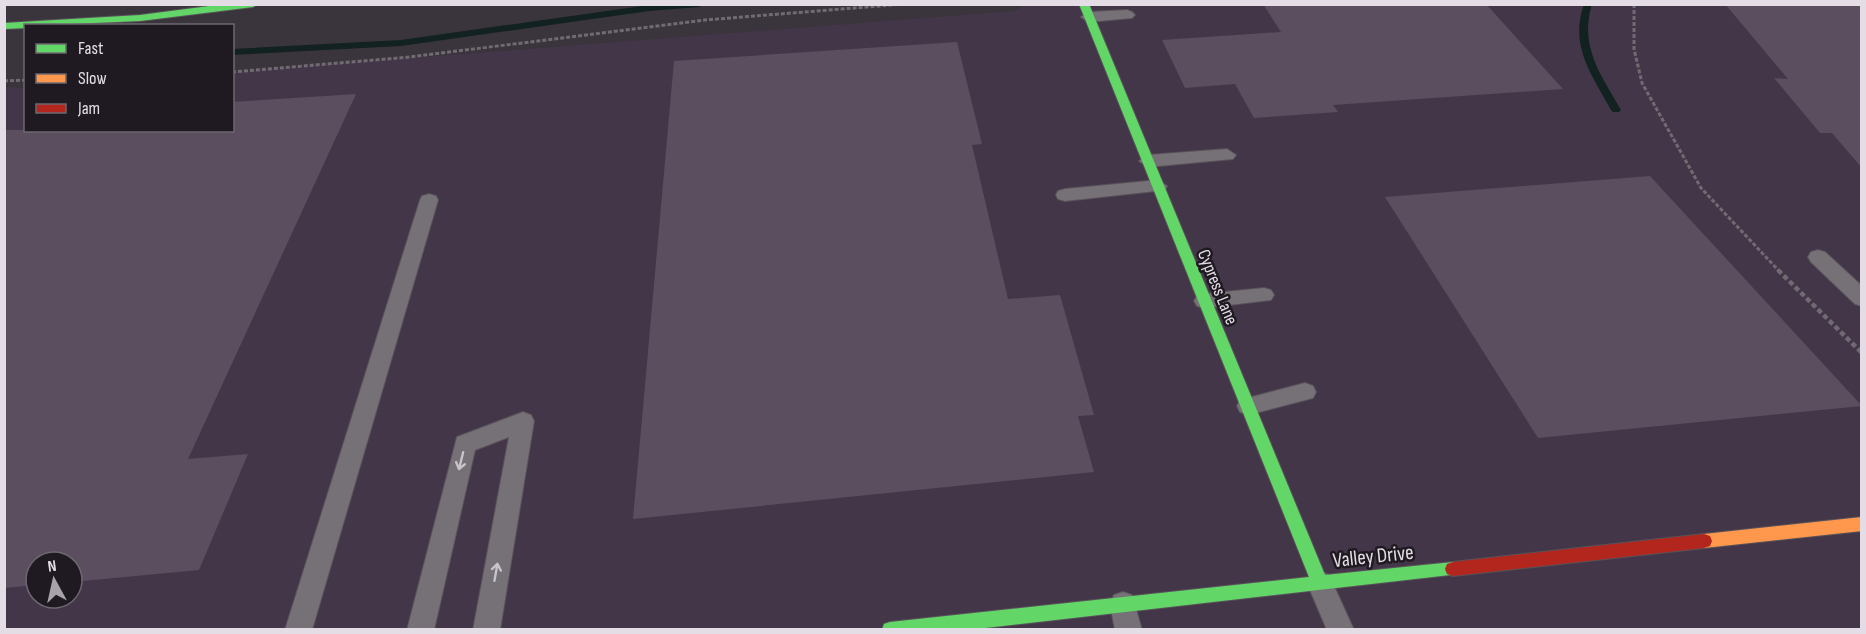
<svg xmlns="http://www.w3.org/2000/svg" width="1866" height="634" viewBox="0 0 1866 634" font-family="'Sofia Sans Condensed',sans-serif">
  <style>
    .built { fill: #443649; fill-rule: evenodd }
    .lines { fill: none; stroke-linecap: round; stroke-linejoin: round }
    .stream { fill: #122220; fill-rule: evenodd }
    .building { fill: #5b4e5f }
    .lane-casing { stroke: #585359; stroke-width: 2 }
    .fast-casing { stroke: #585359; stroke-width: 2 }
    .slow-casing { stroke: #585359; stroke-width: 2 }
    .jam-casing { stroke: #585359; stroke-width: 2 }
    .path-far1 { stroke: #706b72; stroke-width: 3; stroke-dasharray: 4 2; stroke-linecap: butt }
    .path { stroke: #706b72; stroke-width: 4.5; stroke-dasharray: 5 3; stroke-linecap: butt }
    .lane { fill: #767077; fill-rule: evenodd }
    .fast { fill: #63d668; fill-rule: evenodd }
    .slow { fill: #ff974d; fill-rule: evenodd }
    .jam { fill: #b3261e; fill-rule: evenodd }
    .oneway { stroke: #c8c2ca }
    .labels { text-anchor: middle; stroke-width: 5; stroke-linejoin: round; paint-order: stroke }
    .street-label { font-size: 18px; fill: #e4dde6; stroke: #1f1a21 }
    .near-street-label { font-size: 21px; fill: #e4dde6; stroke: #1f1a21 }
  </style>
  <rect width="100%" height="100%" fill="#3a343c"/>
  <path class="built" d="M 1025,5 L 1861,5 L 1861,629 L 5,630 L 5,87 L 25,88 L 26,130 L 232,130 L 233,72 L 1015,11 ZM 36,562 L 72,562 L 72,598 L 36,598 Z"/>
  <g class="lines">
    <g class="stream">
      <polygon points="703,4 699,7 649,11 401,46 232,55 232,49 401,40 649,5"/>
      <path d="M 1584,4 L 1592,4 C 1579,46 1601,75 1621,110 L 1619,112 L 1613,112 L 1611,110 C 1592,75 1569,46 1584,4 Z"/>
    </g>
  </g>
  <g class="building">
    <polygon points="1263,4 1486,4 1563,89 1333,105 1338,112 1254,118 1235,84 1185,88 1162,40 1281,32"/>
    <polygon points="1725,4 1862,4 1862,168 1832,133 1820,133 1774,78 1788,79"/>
    <polygon points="957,42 982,144 972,145 1008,299 1060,295 1094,415 1078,416 1094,472 633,519 674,61"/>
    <polygon points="356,94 188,459 248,454 199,570 72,582 72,562 36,562 36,585 4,588 4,130 232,130 232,102"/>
    <polygon points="1650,176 1862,406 1538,438 1385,197"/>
  </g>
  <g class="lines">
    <g class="lane-casing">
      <g id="lane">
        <polygon points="1127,10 1132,12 1135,15 1132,18 1089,22 1081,17 1089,12"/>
        <polygon points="1227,149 1236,155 1233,159 1148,167 1139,161 1148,155"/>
        <polygon points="1158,180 1167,186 1165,190 1065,201 1058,199 1056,195 1058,191 1065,189"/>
        <polygon points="429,194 436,196 438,200 312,630 285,630 420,200 422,196"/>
        <polygon points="1818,250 1825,252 1862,286 1862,306 1855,304 1811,262 1808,257 1811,252"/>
        <polygon points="1264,288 1271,290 1274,295 1271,300 1204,308 1197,306 1194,301 1197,296 1204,294"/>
        <polygon points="1305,383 1313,386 1316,392 1313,398 1248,415 1240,412 1237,406 1240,400"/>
        <polygon points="523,412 531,415 534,421 500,630 473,630 509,437 475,450 434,630 407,630 457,437"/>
        <polygon points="1320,571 1329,575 1354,630 1327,630 1307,583 1311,575"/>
        <polygon points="1123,592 1132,595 1142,630 1115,630 1110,604 1114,595"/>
      </g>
    </g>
    <g class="fast-casing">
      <g id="fast">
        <polygon points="225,4 258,4 253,7 140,21 26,26 26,28 4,29 4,23 140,15"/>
        <polygon points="1079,4 1089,4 1325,575 1453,562 1459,564 1461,569 1459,574 968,630 882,630 884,624 890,622 1309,577"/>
      </g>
    </g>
    <g class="slow-casing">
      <polygon id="slow" points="1862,517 1862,531 1704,548 1698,546 1696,541 1698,536 1704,534"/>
    </g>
    <g class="jam-casing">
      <polygon id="jam" points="1704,534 1710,536 1712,541 1710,546 1704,548 1453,576 1447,574 1445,569 1447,564 1453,562"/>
    </g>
    <g class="path-far1">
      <polyline points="1634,4 1634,49 1642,83 1701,188 1780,272"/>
      <polyline points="232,72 410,57 705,20 904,4"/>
      <polyline points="4,81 26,80"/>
    </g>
    <polyline class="path" points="1778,270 1862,353"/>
    <use href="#lane" class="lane"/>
    <use href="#fast" class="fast"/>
    <use href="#slow" class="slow"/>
    <use href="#jam" class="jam"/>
  </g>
  <defs><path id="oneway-shaft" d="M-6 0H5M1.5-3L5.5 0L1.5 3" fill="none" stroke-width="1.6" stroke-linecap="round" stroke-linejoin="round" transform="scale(1.5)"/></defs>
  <g class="oneway">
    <use href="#oneway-shaft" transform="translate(461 461) rotate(104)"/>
    <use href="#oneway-shaft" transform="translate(496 572) rotate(-80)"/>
  </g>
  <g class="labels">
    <g class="street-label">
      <text transform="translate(1218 287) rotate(68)" y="6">Cypress Lane</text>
    </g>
    <g class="near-street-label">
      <text transform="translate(1373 556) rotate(-6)" y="7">Valley Drive</text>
    </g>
  </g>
  <rect width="1866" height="634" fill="none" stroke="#e4dde6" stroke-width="12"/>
  <rect x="24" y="24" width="210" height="108" fill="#1f1a21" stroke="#6e6870" stroke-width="1.5"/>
  <rect x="36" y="44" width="30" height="9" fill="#63d668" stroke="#6e6870" stroke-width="1.5"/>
  <text x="78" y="54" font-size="18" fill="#e4dde6">Fast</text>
  <rect x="36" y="74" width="30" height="9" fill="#ff974d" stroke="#6e6870" stroke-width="1.5"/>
  <text x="78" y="84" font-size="18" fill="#e4dde6">Slow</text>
  <rect x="36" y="104" width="30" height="9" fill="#b3261e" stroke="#6e6870" stroke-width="1.5"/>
  <text x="78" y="114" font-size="18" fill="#e4dde6">Jam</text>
  <g transform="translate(54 580) rotate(352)"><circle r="28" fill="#1f1a21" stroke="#6e6870" stroke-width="1.5"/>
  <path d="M0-4.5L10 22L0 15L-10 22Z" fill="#a8a2aa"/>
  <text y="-9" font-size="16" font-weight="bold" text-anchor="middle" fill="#e4dde6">N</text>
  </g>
</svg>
